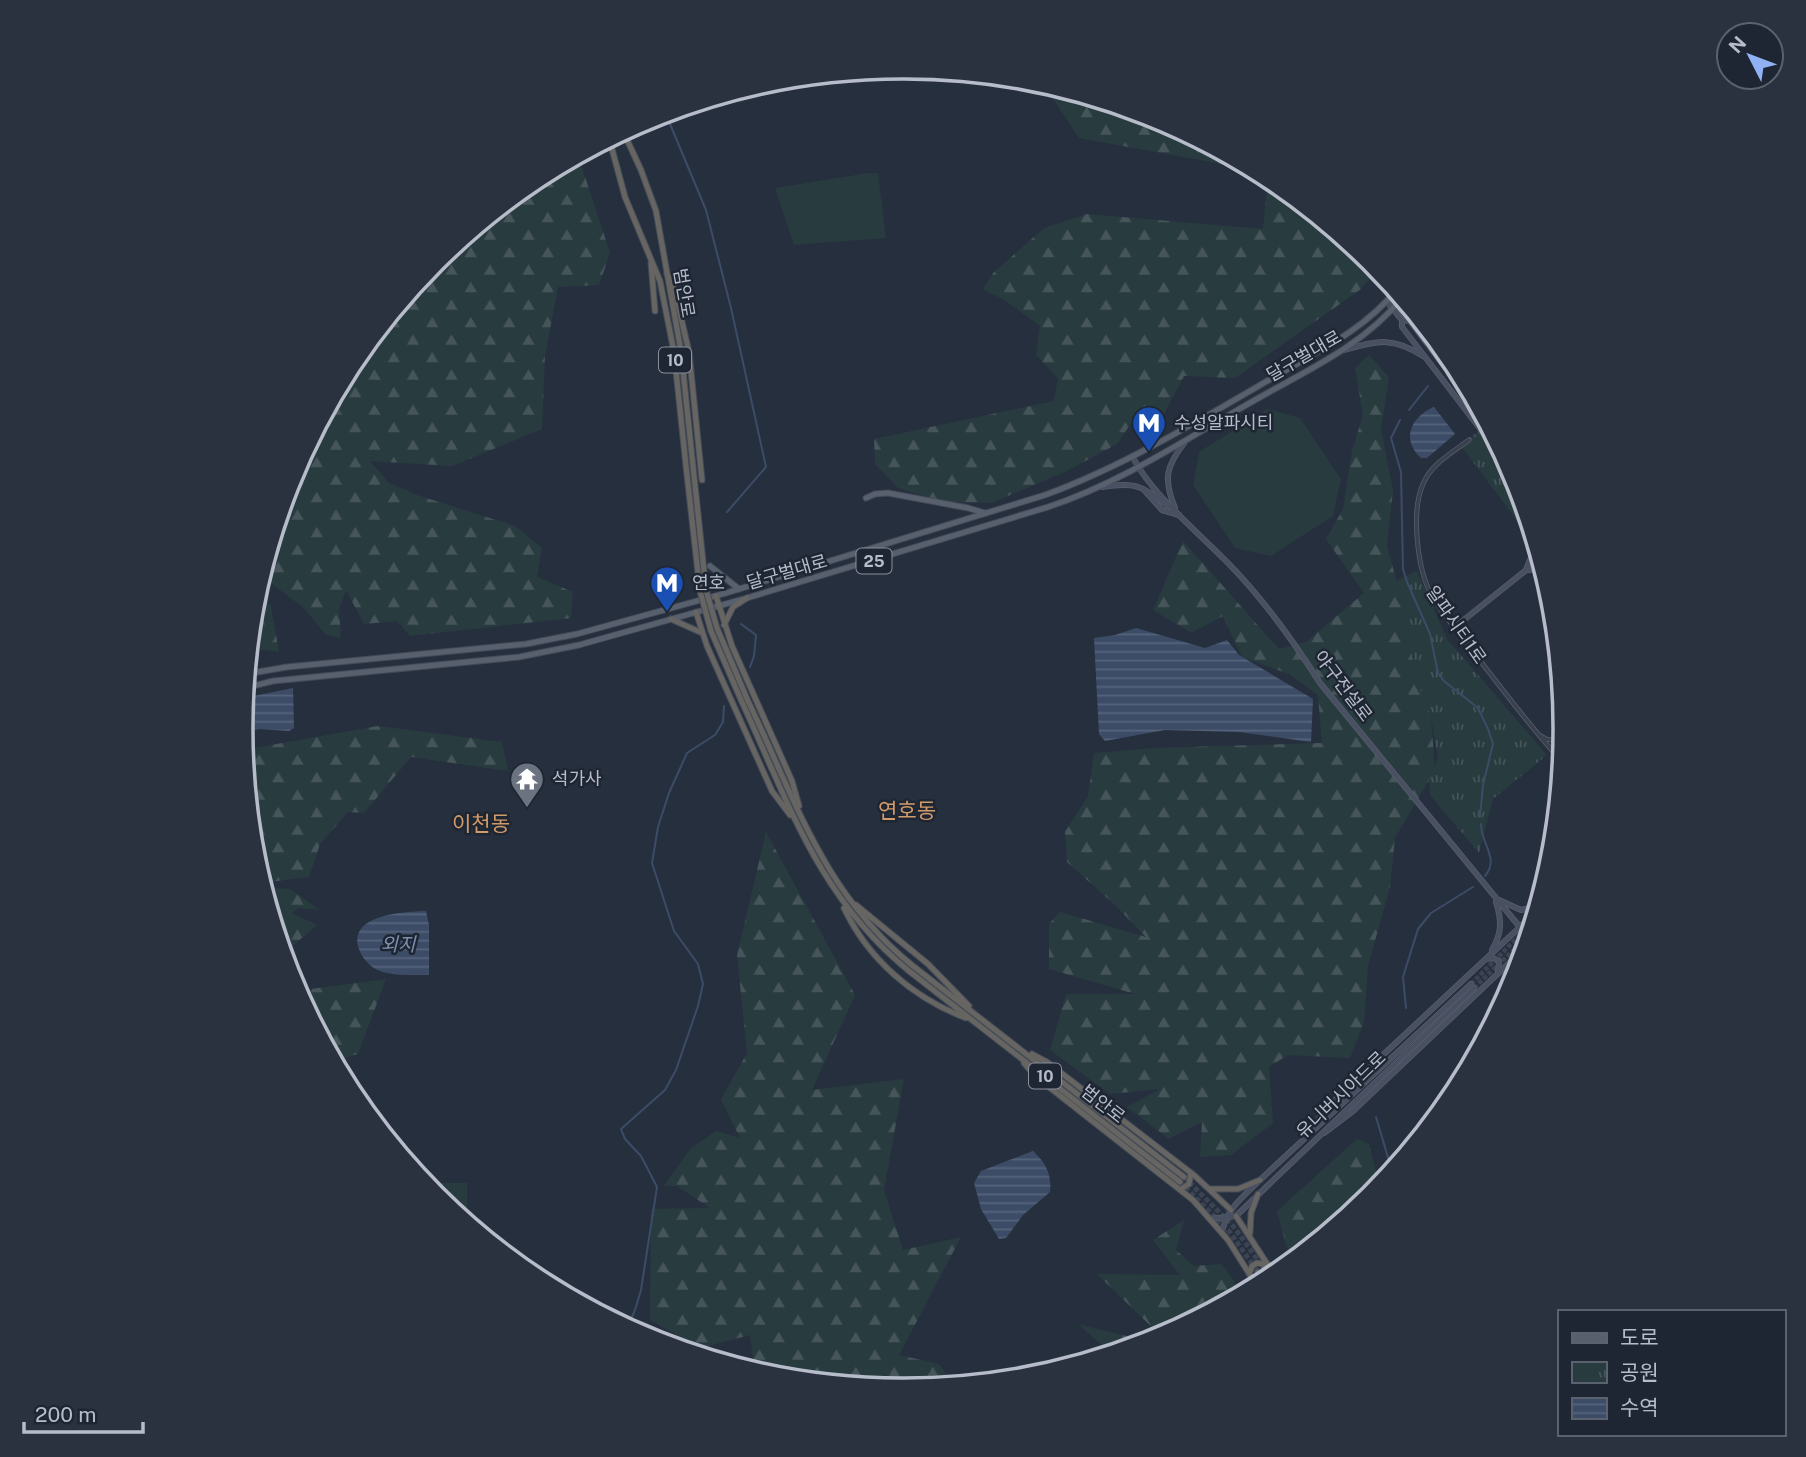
<svg xmlns="http://www.w3.org/2000/svg" width="1806" height="1457" viewBox="0 0 1806 1457" font-family="'Public Sans','Noto Sans KR',sans-serif">
  <style>
    .forest { fill: url(#forest-firs) }
    .park { fill: url(#park-tufts) }
    .pitch { fill: #283b3f }
    .water { fill: url(#water-rules) }
    .lines { fill: none; stroke-linecap: round; stroke-linejoin: round }
    .stream { stroke: #3c4c67; stroke-width: 2 }
    .tertiary-tunnel { stroke: #3c4453; stroke-width: 3.5; stroke-dasharray: 3.5 2; stroke-linecap: butt }
    .secondary-tunnel { stroke: #3c4453; stroke-width: 4.5; stroke-dasharray: 4.5 2; stroke-linecap: butt }
    .trunk-tunnel { stroke: #3c4453; stroke-width: 5; stroke-dasharray: 5 2.5; stroke-linecap: butt }
    .tertiary-casing { stroke: #585f6c; stroke-width: 5 }
    .secondary-casing { stroke: #585f6c; stroke-width: 6 }
    .primary-casing { stroke: #434a57; stroke-width: 7 }
    .trunk-casing { stroke: #454c59; stroke-width: 7 }
    .tertiary { stroke: #3a414e; stroke-width: 3.5 }
    .secondary { stroke: #485061; stroke-width: 4.5 }
    .primary { stroke: #58606e; stroke-width: 5 }
    .trunk { stroke: #666562; stroke-width: 5 }
    .trunk-bridge-casing { stroke: #454c59; stroke-width: 7; stroke-linecap: butt }
    .trunk-bridge { stroke: #666562; stroke-width: 5 }
    .labels { text-anchor: middle; stroke-width: 5; stroke-linejoin: round; paint-order: stroke }
    .shield { fill: #1f2633; stroke: #898f9c; stroke-width: 2 }
    .shield-label { font-size: 16px; font-weight: bold; fill: #b6bcc9 }
    .street-label { font-size: 18px; fill: #b6bcc9; stroke: #1f2633 }
    .poi-label { font-size: 18px; fill: #b6bcc9; stroke: #1f2633; text-anchor: start }
    .water-label { font-size: 19px; font-style: italic; fill: #7f91b0; stroke: #1f2633 }
    .quarter-label { font-size: 21px; fill: #d19b69; stroke: #1f2633 }
    .rim { fill: none; stroke: #b6bcc9; stroke-width: 3.5 }
  </style>
  <defs>
    <pattern id="forest-firs" width="22" height="20" patternUnits="userSpaceOnUse" patternTransform="scale(1.75)"><rect width="22" height="20" fill="#283b3f"/><path d="M5 1l3.5 6h-7zM16 11l3.5 6h-7z" fill="#455559"/></pattern>
    <pattern id="park-tufts" width="24" height="20" patternUnits="userSpaceOnUse" patternTransform="scale(1.75)"><rect width="24" height="20" fill="#283b3f"/><path d="M3 7l-1-3M5 7V3M7 7l1-3M15 17l-1-3M17 17v-4M19 17l1-3" fill="none" stroke="#455559"/></pattern>
    <pattern id="water-rules" width="6" height="5" patternUnits="userSpaceOnUse" patternTransform="scale(1.75)"><rect width="6" height="5" fill="#3c4c67"/><path d="M0 2.5h6" fill="none" stroke="#56647b"/></pattern>
  </defs>
  <rect width="100%" height="100%" fill="#262f3e"/>
  <g class="forest">
    <polygon points="1042,82 1157,117 1255,170 1079,138"/>
    <polygon points="578,155 610,253 599,285 558,287 545,356 542,429 452,466 370,461 389,483 420,496 515,526 542,548 537,577 573,592 571,618 410,636 397,621 364,624 346,590 339,609 341,638 326,635 303,607 269,582 258,590 271,606 279,652 253,648 249,645 254,599 292,475 353,360 435,260 536,178"/>
    <polygon points="1268,177 1371,261 1378,269 1361,289 1235,378 1184,376 1164,414 1132,422 1117,444 1065,472 991,503 943,502 898,488 875,464 874,439 1054,401 1058,378 1036,355 1040,326 1006,301 983,289 993,273 1044,228 1087,214 1263,229"/>
    <polygon points="1369,355 1389,377 1381,429 1393,490 1387,546 1407,620 1415,677 1431,717 1435,770 1395,838 1390,887 1368,966 1364,1022 1350,1058 1288,1055 1269,1067 1273,1123 1231,1155 1200,1157 1202,1122 1169,1139 1127,1107 1160,1089 1110,1094 1050,1050 1066,994 1135,994 1049,969 1049,924 1060,912 1146,937 1115,905 1067,862 1065,832 1088,796 1094,753 1155,748 1322,743 1318,695 1289,674 1242,657 1223,616 1191,633 1153,610 1183,541 1279,649 1306,642 1364,593 1326,539 1343,509 1352,451 1363,415 1355,368"/>
    <polygon points="378,726 502,742 508,771 411,757 364,813 348,812 320,844 309,877 261,883 254,857 243,750"/>
    <polygon points="766,832 855,995 812,1090 904,1079 884,1190 903,1250 961,1237 899,1355 939,1364 953,1383 953,1386 903,1390 773,1378 727,1363 753,1358 750,1335 700,1348 650,1320 651,1209 710,1208 677,1186 664,1186 691,1148 716,1131 740,1138 721,1099 747,1053 737,955"/>
    <polygon points="263,887 290,889 320,910 298,908 292,913 317,925 283,954"/>
    <polygon points="386,979 358,1054 334,1061 296,991"/>
    <polygon points="1357,1139 1369,1144 1380,1186 1371,1197 1294,1260 1286,1245 1277,1211"/>
    <polygon points="1184,1220 1176,1250 1193,1266 1222,1264 1243,1294 1162,1337 1097,1274 1180,1275 1153,1240"/>
    <polygon points="1078,1324 1151,1342 1112,1354"/>
  </g>
  <g class="park">
    <polygon points="1482,430 1515,476 1535,544 1461,446"/>
    <polygon points="1417,571 1447,639 1547,755 1493,799 1479,853 1430,795 1429,780 1438,758 1431,717 1415,677 1407,620 1396,581"/>
  </g>
  <g class="pitch">
    <polygon points="868,173 878,173 886,238 794,245 775,188"/>
    <polygon points="1268,409 1300,418 1341,479 1333,516 1271,556 1235,548 1193,485 1199,452"/>
    <polygon points="424,1183 467,1183 467,1223 435,1196"/>
  </g>
  <g class="water">
    <path d="M 1434,407 L 1455,434 L 1427,458 L 1421,458 C 1401,440 1410,417 1434,407 Z"/>
    <polygon points="1136,628 1205,648 1227,640 1239,655 1313,699 1311,742 1239,732 1165,730 1105,741 1099,734 1094,638 1115,635"/>
    <polygon points="293,688 294,728 289,731 260,729 243,732 241,726 244,698"/>
    <path d="M 426,911 L 429,925 L 429,975 C 413,974 387,977 374,968 C 366,963 360,954 358,946 C 351,914 404,912 426,911 Z"/>
    <path d="M 1033,1151 C 1046,1163 1052,1175 1050,1192 L 1023,1215 L 1006,1238 L 999,1239 L 981,1209 L 974,1183 L 981,1171 Z"/>
  </g>
  <g class="lines">
    <g class="stream">
      <polyline points="665,112 706,210 731,308 766,467 727,512"/>
      <polyline points="1409,410 1428,386"/>
      <polyline points="1400,420 1391,438 1401,472 1403,569 1407,582 1430,634 1438,673 1444,681 1478,708 1488,729 1493,744 1483,785 1480,817"/>
      <polyline points="741,624 756,635 754,656 750,667"/>
      <path d="M 1481,824 C 1481,845 1500,858 1485,876"/>
      <polyline points="1406,1008 1403,977 1418,929 1431,913 1473,887"/>
      <polyline points="1376,1117 1392,1171"/>
      <polyline points="627,1328 635,1310 641,1290 657,1187 641,1156 625,1139 621,1129 665,1090 676,1070 698,1006 703,984 698,964 674,931 652,863 658,827 669,793 687,753 715,735 723,722 724,706"/>
    </g>
    <polyline class="tertiary-tunnel" points="1469,440 1488,426"/>
    <g class="secondary-tunnel">
      <polyline points="1471,984 1532,923"/>
      <polyline points="1474,988 1529,935"/>
    </g>
    <g class="trunk-tunnel">
      <polyline points="1184,1177 1234,1227 1262,1266"/>
      <polyline points="1180,1182 1229,1231 1258,1272"/>
    </g>
    <g class="tertiary-casing">
      <g id="tertiary">
        <path d="M 1469,440 C 1453,452 1431,464 1423,484 C 1411,511 1417,568 1431,594 C 1441,613 1456,629 1469,646 C 1497,683 1525,720 1556,755 L 1563,749"/>
        <polyline points="1539,735 1546,739 1564,742"/>
      </g>
    </g>
    <g class="secondary-casing">
      <g id="secondary">
        <polyline points="1387,302 1402,320 1402,327 1409,336 1511,469"/>
        <polyline points="1402,320 1410,321 1485,420"/>
        <polyline points="1425,327 1432,346"/>
        <path d="M 1344,350 C 1378,341 1392,336 1423,356"/>
        <path d="M 1132,456 C 1152,495 1198,532 1229,564 C 1264,600 1293,640 1320,683 L 1528,937"/>
        <path d="M 1102,487 C 1136,482 1140,485 1167,505"/>
        <polyline points="1145,491 1162,510 1179,515"/>
        <path d="M 1175,508 C 1163,479 1166,466 1185,442"/>
        <polyline points="1527,567 1536,546"/>
        <polyline points="1529,570 1542,567"/>
        <polyline points="1455,627 1540,559"/>
        <polyline points="1499,900 1521,910 1538,906"/>
        <path d="M 1492,950 C 1502,933 1502,921 1496,902"/>
        <polyline points="1486,959 1493,958 1499,961 1498,972"/>
        <polyline points="1315,1125 1322,1113 1339,1096 1536,912"/>
        <polyline points="1324,1133 1353,1111 1525,948"/>
        <polyline points="1210,1219 1236,1216 1474,988"/>
        <path d="M 1222,1232 C 1226,1209 1244,1196 1260,1180 L 1471,984"/>
      </g>
    </g>
    <g class="primary-casing">
      <g id="primary">
        <polyline points="866,498 875,494 888,493 968,508 985,513"/>
        <polyline points="710,566 739,589"/>
        <path d="M 246,674 L 287,667 L 526,644 L 577,634 L 726,593 L 1045,495 C 1122,467 1202,419 1274,377 C 1315,353 1366,329 1396,290"/>
        <path d="M 245,688 L 273,681 L 519,657 L 579,645 L 747,598 L 1048,507 C 1120,483 1183,441 1248,404 C 1303,372 1361,348 1402,298"/>
      </g>
    </g>
    <g class="trunk-casing">
      <g id="trunk">
        <polyline points="623,131 641,170 656,211 681,351 693,466"/>
        <polyline points="609,138 625,197 660,281 674,352 686,466"/>
        <polyline points="651,263 655,311"/>
        <polyline points="667,274 673,283 689,352 702,480"/>
        <polyline points="716,596 732,646 792,781 799,806"/>
        <polyline points="696,612 707,646 772,791 790,815"/>
        <polyline points="671,619 700,632"/>
        <polyline points="724,625 733,607 747,598"/>
        <path d="M 748,701 C 796,801 823,893 913,966 L 1184,1177"/>
        <path d="M 742,702 C 789,804 819,898 909,971 L 1180,1182"/>
        <polyline points="856,905 928,964 969,1006"/>
        <path d="M 844,908 C 868,959 913,998 966,1018"/>
        <polyline points="1032,1054 1047,1062 1195,1176 1231,1210"/>
        <polyline points="1024,1063 1035,1076 1193,1200 1228,1240 1257,1286"/>
        <polyline points="1181,1189 1189,1184 1191,1173"/>
        <polyline points="1210,1189 1238,1189 1260,1180"/>
        <polyline points="1236,1216 1275,1276"/>
        <polyline points="1250,1233 1251,1213 1258,1194"/>
        <polyline points="1264,1268 1270,1279"/>
        <polyline points="1250,1272 1252,1266 1257,1263 1269,1265"/>
        <polyline points="1258,1272 1263,1283"/>
      </g>
    </g>
    <use href="#tertiary" class="tertiary"/>
    <use href="#secondary" class="secondary"/>
    <use href="#primary" class="primary"/>
    <use href="#trunk" class="trunk"/>
    <g class="trunk-bridge-casing">
      <g id="trunk-bridge">
        <polyline points="686,466 700,591 711,631 742,702"/>
        <polyline points="693,466 706,590 717,628 748,701"/>
      </g>
    </g>
    <use href="#trunk-bridge" class="trunk-bridge"/>
  </g>
  <defs>
    <g id="metro-pin" transform="scale(1.75)"><path d="M0 17L-7.5 6A9.5 9.5 0 1 1 7.5 6Z" fill="#1a4fb4" stroke="#1f2633"/><path d="M-5.5 5V-5H-3L0 0L3-5H5.5V5H3V-.5L0 4L-3-.5V5Z" fill="#fff"/></g>
    <g id="temple-pin" transform="scale(1.75)"><path d="M0 17L-7.5 6A9.5 9.5 0 1 1 7.5 6Z" fill="#6b7280" stroke="#1f2633"/><path d="M0-6L5-2H3V0L6.5 2.5H4V6H1.5V3h-3V6H-4V2.5H-6.5L-3 0V-2H-5Z" fill="#fff"/></g>
  </defs>
  <g fill-rule="evenodd">
    <use href="#metro-pin" x="1149" y="423"/>
    <use href="#metro-pin" x="667" y="583"/>
    <use href="#temple-pin" x="527" y="779"/>
  </g>
  <g class="labels">
    <g class="shield">
      <rect x="659" y="347.5" width="32" height="25" rx="5"/>
      <rect x="856.5" y="548.5" width="35" height="25" rx="5"/>
      <rect x="1029" y="1063.5" width="32" height="25" rx="5"/>
    </g>
    <g class="shield-label">
      <text x="675" y="366">10</text>
      <text x="874" y="567">25</text>
      <text x="1045" y="1082">10</text>
    </g>
    <g class="street-label">
      <text transform="translate(684 293) rotate(80)" y="6">범안로</text>
      <text transform="translate(1304 356) rotate(-30)" y="6">달구벌대로</text>
      <text transform="translate(787 572) rotate(-16)" y="6">달구벌대로</text>
      <text transform="translate(1456 625) rotate(55)" y="6">알파시티1로</text>
      <text transform="translate(1343 686) rotate(53)" y="6">야구전설로</text>
      <text transform="translate(1341 1095) rotate(-44)" y="6">유니버시아드로</text>
      <text transform="translate(1103 1104) rotate(38)" y="6">범안로</text>
    </g>
    <g class="poi-label">
      <text x="1174" y="429">수성알파시티</text>
      <text x="692" y="589">연호</text>
      <text x="552" y="785">석가사</text>
    </g>
    <g class="water-label">
      <text x="398" y="951">외지</text>
    </g>
    <g class="quarter-label">
      <text x="907" y="818">연호동</text>
      <text x="481" y="831">이천동</text>
    </g>
  </g>
  <path d="M0 0H1806V1457H0ZM902 79H904A649 649 0 0 1 1553 728V729A649 649 0 0 1 904 1378H902A649 649 0 0 1 253 729V728A649 649 0 0 1 902 79Z" fill="#2b323f" fill-rule="evenodd"/>
  <path class="rim" d="M902 79H904A649 649 0 0 1 1553 728V729A649 649 0 0 1 904 1378H902A649 649 0 0 1 253 729V728A649 649 0 0 1 902 79Z"/>
  <rect x="1558" y="1310" width="228" height="126" fill="#1f2633" stroke="#5b626f" stroke-width="2"/>
  <rect x="1572" y="1333" width="35" height="10" fill="#58606e" stroke="#5b626f" stroke-width="2"/>
  <text x="1620" y="1345" font-size="21" fill="#b6bcc9">도로</text>
  <rect x="1572" y="1362" width="35" height="21" fill="url(#park-tufts)" stroke="#5b626f" stroke-width="2"/>
  <text x="1620" y="1380" font-size="21" fill="#b6bcc9">공원</text>
  <rect x="1572" y="1398" width="35" height="21" fill="url(#water-rules)" stroke="#5b626f" stroke-width="2"/>
  <text x="1620" y="1415" font-size="21" fill="#b6bcc9">수역</text>
  <g transform="translate(1750 56) rotate(312)"><circle r="33" fill="#1f2633" stroke="#5b626f" stroke-width="2"/>
  <path d="M0-5L12 26L0 18L-12 26Z" fill="#90b2f4"/>
  <text y="-10" font-size="19" font-weight="bold" text-anchor="middle" fill="#b6bcc9">N</text>
  </g>
  <path d="M24 1422v10h119v-10" fill="none" stroke="#b6bcc9" stroke-width="3.5"/>
  <text x="35" y="1422" font-size="21" fill="#b6bcc9" stroke="#1f2633" stroke-width="5" paint-order="stroke">200 m</text>
</svg>
